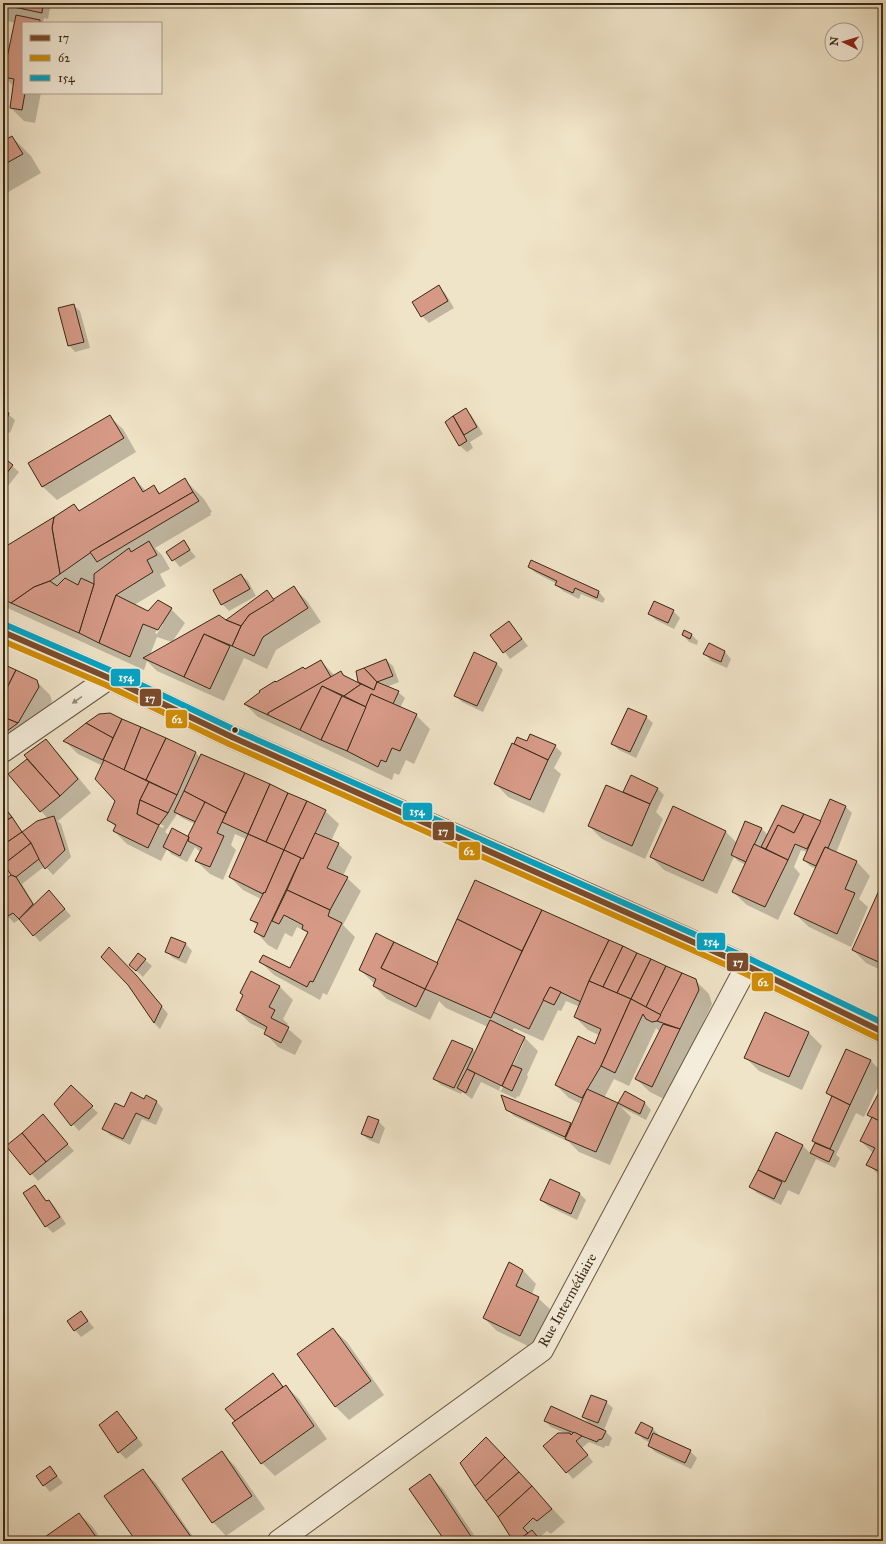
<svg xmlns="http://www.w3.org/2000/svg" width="886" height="1544" viewBox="0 0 886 1544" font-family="'IM FELL Great Primer',serif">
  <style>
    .shadow { fill: #0003; fill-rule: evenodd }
    .building { fill: #d59986; stroke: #382814 }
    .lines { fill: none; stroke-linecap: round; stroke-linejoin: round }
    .minor-casing { stroke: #665741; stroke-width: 24 }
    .minor { stroke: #f5eddb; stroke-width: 22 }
    .bus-1-casing { stroke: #f5eddb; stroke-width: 9 }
    .bus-2-casing { stroke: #f5eddb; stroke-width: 9 }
    .bus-3-casing { stroke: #f5eddb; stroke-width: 9 }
    .bus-1 { stroke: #7a4b2a; stroke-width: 6 }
    .bus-2 { stroke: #d18d04; stroke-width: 6 }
    .bus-3 { stroke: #03a3c5; stroke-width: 6 }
    .oneway { fill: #968a78 }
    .bus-dot { fill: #382814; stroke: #f5eddb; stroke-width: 1.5 }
    .labels { text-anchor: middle; stroke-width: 4; stroke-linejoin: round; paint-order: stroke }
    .street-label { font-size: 14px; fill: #382814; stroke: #f5eddb }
    .line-badge { stroke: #f5eddb; stroke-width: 1.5 }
    .badge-label { font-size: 11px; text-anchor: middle; font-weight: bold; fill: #fff }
  </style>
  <rect width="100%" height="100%" fill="#f0e4c8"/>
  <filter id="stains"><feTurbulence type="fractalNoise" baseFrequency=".005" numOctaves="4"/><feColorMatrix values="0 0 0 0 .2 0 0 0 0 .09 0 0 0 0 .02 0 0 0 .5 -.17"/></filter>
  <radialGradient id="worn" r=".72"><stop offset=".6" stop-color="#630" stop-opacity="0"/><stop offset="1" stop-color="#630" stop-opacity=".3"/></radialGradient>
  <g class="shadow">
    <polygon points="3,3 51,3 48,19 44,18 43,23 23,23 23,93 41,93 35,123 24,121 11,108 14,87 5,77 16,23 3,20"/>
    <polygon points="12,137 31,156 41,173 3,195 3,142"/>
    <polygon points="439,287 445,293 454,308 429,323 422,316"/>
    <polygon points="73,305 80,311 90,348 75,352 69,345"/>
    <polygon points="466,409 472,416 483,434 470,442 473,448 467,452 460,446 446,423"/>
    <polygon points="3,412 8,414 15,420 10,433 3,430"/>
    <polygon points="109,416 123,429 136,452 57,500 43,487 30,464"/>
    <polygon points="3,458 19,472 8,486 3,481"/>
    <path d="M 134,478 L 146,491 L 154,486 L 161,494 L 185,480 L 204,499 L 212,512 L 210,513 L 211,515 L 155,548 L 162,555 L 170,569 L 160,574 L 166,586 L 134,605 L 149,613 L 158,601 L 171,609 L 185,623 L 172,642 L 227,621 L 267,591 L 275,600 L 294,588 L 307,601 L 321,622 L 276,650 L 267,669 L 244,658 L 224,701 L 157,671 L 147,661 L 144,670 L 3,606 L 3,549 L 74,505 L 80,511 ZM 162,509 L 163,510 L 96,549 L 95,547 ZM 161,624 L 163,624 L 157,634 L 155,633 ZM 157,637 L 172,642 L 150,655 Z"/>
    <polygon points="183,542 196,557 180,567 167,552"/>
    <polygon points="531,562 599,592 605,599 603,603 581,594 579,599 563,591 556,585 557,584 536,573 529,567"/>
    <polygon points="241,575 248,581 256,596 229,611 222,604 214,590"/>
    <polygon points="673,611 680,618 674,629 656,620 649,614"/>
    <polygon points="509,622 528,646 510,659 492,635"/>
    <polygon points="684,631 692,635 698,641 697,645 689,642 683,635"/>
    <polygon points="709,645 725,652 731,659 727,668 711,661 705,654"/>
    <polygon points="386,660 393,666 399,682 387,687 398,692 405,698 400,708 416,715 430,729 414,764 406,760 399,775 394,773 392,780 258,717 245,704 276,683 321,661 335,676 341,672 346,677 362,685 359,682"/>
    <polygon points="496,663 503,670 483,712 462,702 455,695"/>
    <polygon points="3,665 36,681 50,695 52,701 32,736 3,745"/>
    <path d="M 110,714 L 196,753 L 200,758 L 202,755 L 325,811 L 339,824 L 331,841 L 338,844 L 352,857 L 343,876 L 347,878 L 361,891 L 343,925 L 355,937 L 327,995 L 323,993 L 320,1000 L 274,975 L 261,962 L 291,970 L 308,933 L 297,927 L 292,937 L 285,933 L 277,950 L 268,945 L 255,931 L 258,926 L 251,920 L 261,899 L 243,890 L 230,877 L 246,839 L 235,834 L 231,845 L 236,850 L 223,880 L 210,874 L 196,861 L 201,853 L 195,847 L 187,862 L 171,854 L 167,849 L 161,861 L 127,844 L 114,831 L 116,827 L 108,820 L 117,801 L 103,766 L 78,754 L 65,741 ZM 177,814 L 182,818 L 195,824 L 192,839 L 173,830 L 170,836 L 165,832 ZM 151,820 L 164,826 L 163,828 L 151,822 Z"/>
    <polygon points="646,717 653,723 636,758 619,750 612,744"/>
    <polygon points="45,741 59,754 91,793 58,821 61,824 71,857 53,875 45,866 22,884 34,904 55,898 71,916 40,942 20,919 14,923 3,911 3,882 12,875 3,862 3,803 23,833 48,819 10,774 28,760"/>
    <polygon points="527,743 555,746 562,753 554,768 561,774 544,813 508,797 495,783"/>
    <polygon points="657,788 664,795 656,812 663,819 645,859 602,839 589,826 628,795 624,792"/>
    <polygon points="831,800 846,807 852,813 836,853 857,862 870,876 859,899 868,907 851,947 809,927 795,914 816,869 810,866 804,860 807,852 801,850 794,867 800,874 778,920 747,905 733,892 746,865 738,861 734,857 717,894 664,870 651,857 674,808 726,832 737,843 745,822 762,829 768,835 821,823"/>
    <path d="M 476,881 L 695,980 L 709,994 L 712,1004 L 666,1100 L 650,1092 L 636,1079 L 660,1032 L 656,1028 L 629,1086 L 614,1079 L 604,1098 L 618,1104 L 625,1092 L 645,1103 L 651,1110 L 646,1120 L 621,1107 L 631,1117 L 610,1165 L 579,1152 L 569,1142 L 514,1116 L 507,1109 L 570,1123 L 572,1125 L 581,1104 L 569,1098 L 556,1085 L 595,1045 L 599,1035 L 588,1030 L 575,1017 L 580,1007 L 566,1001 L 561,1011 L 558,1010 L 543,1041 L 514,1028 L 512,1032 L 525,1038 L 538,1051 L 527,1075 L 528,1077 L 519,1097 L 517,1096 L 516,1099 L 481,1082 L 472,1099 L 462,1092 L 461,1094 L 441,1085 L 434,1079 L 452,1041 L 473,1050 L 476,1053 L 488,1027 L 446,1008 L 439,1001 L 430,1020 L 387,999 L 374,986 L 375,984 L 360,970 L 438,964 ZM 522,1042 L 524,1042 L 501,1091 L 499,1090 Z"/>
    <polygon points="883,888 883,971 866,963 853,950"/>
    <polygon points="172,938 186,944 192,951 186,964 173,958 166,951"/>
    <polygon points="109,949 144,984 168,1014 160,1029 154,1023 129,985"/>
    <polygon points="145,960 152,966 143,977 130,965"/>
    <polygon points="252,973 280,987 293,1000 283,1019 288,1024 286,1027 302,1041 295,1055 278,1047 265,1033 266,1031 250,1023 237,1010 244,996"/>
    <polygon points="766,1013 809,1033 822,1046 802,1090 759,1071 745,1057"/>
    <polygon points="871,1061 883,1073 883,1076 864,1117 856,1113 836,1155 840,1158 835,1168 816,1159 799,1195 788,1190 781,1205 757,1193 751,1187 764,1174 759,1169 777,1133 803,1146 811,1154 816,1144 813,1141 832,1098 827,1093"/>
    <polygon points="71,1087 98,1113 79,1131 55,1104"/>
    <polygon points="883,1087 883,1179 868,1164 873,1153 861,1141 872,1118 869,1115"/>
    <polygon points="146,1097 157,1102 163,1109 156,1125 142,1119 130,1145 110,1135 104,1128 125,1108 144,1100"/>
    <polygon points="43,1116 74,1151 38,1181 7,1146"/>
    <polygon points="378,1121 385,1128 379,1144 369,1140 362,1134"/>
    <polygon points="550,1181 580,1194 586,1200 577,1220 548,1206 541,1200"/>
    <polygon points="35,1186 47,1202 49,1201 55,1207 66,1224 53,1233 46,1226 24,1194"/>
    <polygon points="523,1270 536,1284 532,1294 538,1298 552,1311 534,1349 497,1331 484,1318"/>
    <polygon points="81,1312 94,1328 81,1337 75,1330"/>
    <polygon points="333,1329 347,1342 384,1395 349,1420 336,1407 299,1354"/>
    <polygon points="273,1375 284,1387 286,1386 299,1399 327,1439 275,1476 262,1463 233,1424"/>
    <polygon points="606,1402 613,1408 604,1430 612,1438 609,1446 605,1446 604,1448 589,1442 582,1448 593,1462 573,1479 567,1472 567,1434 551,1427 545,1421 591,1425 583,1417"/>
    <polygon points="117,1412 123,1419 143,1445 126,1459 119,1452"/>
    <polygon points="652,1428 659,1435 658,1437 690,1451 697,1458 691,1469 655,1452 649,1446 650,1443 643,1439 637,1433"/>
    <polygon points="499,1452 565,1522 551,1534 547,1531 539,1538 542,1541 503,1541 511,1535"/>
    <polygon points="222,1453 235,1466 265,1509 226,1536 213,1522"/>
    <polygon points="50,1467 63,1483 50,1492 44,1485"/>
    <polygon points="142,1470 156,1483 196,1541 137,1541"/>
    <polygon points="430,1476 443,1489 478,1541 447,1541"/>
    <polygon points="79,1514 93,1527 102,1541 45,1541"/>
    <polygon points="3,1536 8,1541 3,1541"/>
  </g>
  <g class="building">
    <polygon points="3,3 24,3 23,9 3,5"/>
    <polygon points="24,3 43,3 42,13 23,9"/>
    <polygon points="16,15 40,20 40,23 23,23 23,93 25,93 22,110 10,108 14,79 3,77"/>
    <polygon points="12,136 23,154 3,165 3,141"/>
    <polygon points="439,285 448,301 421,317 412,302"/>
    <polygon points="74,304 84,342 68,346 58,308"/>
    <polygon points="466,408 477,427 464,435 453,416"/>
    <polygon points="3,411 9,413 4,427 3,427"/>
    <polygon points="110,415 124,438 42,487 28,463"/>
    <polygon points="453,416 467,441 459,446 445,422"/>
    <polygon points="3,457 13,465 3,478"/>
    <polygon points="134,477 143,492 154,485 159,494 185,478 193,492 100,546 60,574 52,528 54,517 74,504 79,511"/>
    <polygon points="193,492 199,501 97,562 90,552"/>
    <polygon points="54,517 52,528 60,574 50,581 34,587 11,603 3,599 3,548"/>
    <polygon points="184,540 190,550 172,561 166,552"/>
    <polygon points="149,541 157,555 147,560 153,572 116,595 99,643 79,633 94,584 94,574 129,548 131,552"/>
    <polygon points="531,560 599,591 597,598 575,588 573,593 555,585 557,581 528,567"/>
    <polygon points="241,574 250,589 221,605 213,590"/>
    <polygon points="65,578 78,585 81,578 94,584 79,633 11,603 34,587 50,581 57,586"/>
    <polygon points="294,586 308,608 263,637 254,656 232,646 241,626 249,615"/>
    <polygon points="267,590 274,600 249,615 241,626 226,620"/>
    <polygon points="116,595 148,611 158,600 172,608 158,630 143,624 130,657 99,643"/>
    <polygon points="654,601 674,610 668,623 648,614"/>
    <polygon points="219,615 226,620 241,626 232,646 204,634 184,677 143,658"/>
    <polygon points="509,621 522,639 503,653 490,635"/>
    <polygon points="684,630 692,634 690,639 682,635"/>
    <polygon points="204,634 230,646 210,689 184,677"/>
    <polygon points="709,643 725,651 721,662 703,654"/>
    <polygon points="474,652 497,663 477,706 454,696"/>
    <polygon points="386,659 393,676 377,682 364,668"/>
    <polygon points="321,660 331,677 268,713 268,715 244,704 260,692 259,691 275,681 276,682 303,667 305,669"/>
    <polygon points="3,664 16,670 3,696"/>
    <polygon points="364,668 377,682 374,690 358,682 356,671"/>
    <polygon points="16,670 37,680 39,687 18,723 3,717 3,696"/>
    <polygon points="341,671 343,675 361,684 344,696 322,686 300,730 268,715 268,713"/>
    <polygon points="377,682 399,691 393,704 371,694 366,707 344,696 361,684 374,690"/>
    <polygon points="322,686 342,696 321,740 300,730"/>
    <polygon points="371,694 417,714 400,751 392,748 386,762 381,760 378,767 347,751"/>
    <polygon points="342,696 366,707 347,751 321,740"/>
    <polygon points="628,708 647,716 630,752 611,744"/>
    <polygon points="110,713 122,719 113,738 86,723 99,714"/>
    <polygon points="3,717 18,723 3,734"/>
    <polygon points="122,719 141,727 124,770 103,760"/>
    <polygon points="86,723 113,738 103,760 63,741"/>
    <polygon points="141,727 166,738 146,780 124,770"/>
    <polygon points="530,734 556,745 548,760 514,744 517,737 527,741"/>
    <polygon points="166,738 196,752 177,795 146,780"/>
    <polygon points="46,739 78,779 60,796 24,755"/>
    <polygon points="512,743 548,760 530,800 494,784"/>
    <polygon points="201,754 245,773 226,813 184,791"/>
    <polygon points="27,759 60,796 40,812 8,774"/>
    <polygon points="104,760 149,782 140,800 137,814 159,825 148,848 113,831 116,825 107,820 115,801 95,779"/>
    <polygon points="245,773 270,784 248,834 222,822"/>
    <polygon points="631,775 658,788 650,804 623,792"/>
    <polygon points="149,782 177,795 168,813 140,800"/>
    <polygon points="270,784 288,793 266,842 248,834"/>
    <polygon points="606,785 650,804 632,846 588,826"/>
    <polygon points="184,791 205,802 196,822 174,812"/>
    <polygon points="288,793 307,801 284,850 266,842"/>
    <polygon points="830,799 846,806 828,848 825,847 816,866 803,860"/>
    <polygon points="140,800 168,813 159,825 137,814"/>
    <polygon points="307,801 326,810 303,859 284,850"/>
    <polygon points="205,802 226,813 217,833 224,836 210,867 195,861 202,848 188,841 189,837 188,836"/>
    <polygon points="782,805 804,814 794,833 778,825 766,849 761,847"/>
    <polygon points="673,806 726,831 703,881 650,857"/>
    <polygon points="4,807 12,817 3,823 3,808"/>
    <polygon points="804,814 821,821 807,849 795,844 788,860 766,849 778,825 794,833"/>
    <polygon points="54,816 65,850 45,869 38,858 31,843 22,832 37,821"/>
    <polygon points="12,817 22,832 3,845 3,823"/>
    <polygon points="745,821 762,828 746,862 731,855"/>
    <polygon points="172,828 189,837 180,856 163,847"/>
    <polygon points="22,832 31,843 4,864 3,845"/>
    <polygon points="315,833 339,843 327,868 348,877 330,910 287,890 301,858 303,859"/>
    <polygon points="248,834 284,850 265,893 264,892 263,894 229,877"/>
    <polygon points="31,843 39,859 16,877 11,875 4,864"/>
    <polygon points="754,844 788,860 765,907 732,892"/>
    <polygon points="825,847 857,861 845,889 855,893 837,934 794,914"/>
    <polygon points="284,850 301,858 264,937 254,932 258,923 250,920 264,892 265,893"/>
    <polygon points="11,875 16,877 33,904 19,919 13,913 6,917 3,912 3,881"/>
    <polygon points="475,880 542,910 522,951 457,919"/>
    <polygon points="881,886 883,887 883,964 852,950"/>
    <polygon points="49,890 65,909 33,936 19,919"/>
    <polygon points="287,890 330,910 328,916 342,923 313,982 310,981 307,987 259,962 263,955 290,968 308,932 302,929 303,925 284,915 279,924 272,921"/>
    <polygon points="542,910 609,940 589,981 581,1002 550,987 529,1029 493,1012"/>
    <polygon points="457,919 522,951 491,1018 425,989"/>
    <polygon points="376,933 394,942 381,968 425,989 416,1007 373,986 376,979 359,970"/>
    <polygon points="171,937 186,943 179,958 165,952"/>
    <polygon points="609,940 623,946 603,987 589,981"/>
    <polygon points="394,942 438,963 425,989 381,968"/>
    <polygon points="623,946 637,953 617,993 603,987"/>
    <polygon points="109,947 137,976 162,1006 154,1023 128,985 101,957"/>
    <polygon points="138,953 146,959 136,971 129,965"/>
    <polygon points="637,953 651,959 631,999 617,993"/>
    <polygon points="651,959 666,966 646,1007 631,999"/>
    <polygon points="666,966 682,973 661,1015 646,1007"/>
    <polygon points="251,971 280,986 269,1007 275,1010 271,1018 289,1027 281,1043 264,1034 267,1027 236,1010 243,995 240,993"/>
    <polygon points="682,973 696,979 699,990 680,1029 657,1021"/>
    <polygon points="589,981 631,999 601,1066 582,1098 555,1085 578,1036 595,1044 601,1029 574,1017"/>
    <polygon points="550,987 561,992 554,1005 543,1000"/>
    <polygon points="631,999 661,1015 657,1021 652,1022 646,1019 643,1014 615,1073 601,1066"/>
    <polygon points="765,1012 809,1032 789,1077 744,1058"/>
    <polygon points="490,1020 525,1037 502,1086 467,1069"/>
    <polygon points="663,1024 680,1029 652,1087 635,1079"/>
    <polygon points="452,1040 473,1049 454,1088 433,1079"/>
    <polygon points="846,1049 871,1060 850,1105 826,1093"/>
    <polygon points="512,1065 522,1069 512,1091 502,1086"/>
    <polygon points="467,1069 475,1073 466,1093 457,1088"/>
    <polygon points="71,1085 93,1106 71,1126 54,1104"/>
    <polygon points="883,1085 883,1123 867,1115"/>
    <polygon points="587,1089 618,1103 596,1152 565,1139"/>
    <polygon points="625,1091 645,1102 640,1114 618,1103"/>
    <polygon points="131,1092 144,1099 146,1095 157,1101 149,1119 136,1113 123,1139 102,1129 115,1103 124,1107"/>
    <polygon points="501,1095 571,1123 565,1137 506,1110"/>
    <polygon points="832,1096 850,1105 830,1149 812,1141"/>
    <polygon points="43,1114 68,1144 46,1162 22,1133"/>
    <polygon points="368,1116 379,1120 372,1138 361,1134"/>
    <polygon points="872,1117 883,1123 883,1173 866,1165 875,1148 860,1141"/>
    <polygon points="776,1132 803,1145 785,1182 758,1170"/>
    <polygon points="22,1133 46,1162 30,1175 6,1146"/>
    <polygon points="815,1143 834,1151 829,1162 810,1153"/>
    <polygon points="758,1170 782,1182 774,1199 749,1187"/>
    <polygon points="550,1179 580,1193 571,1214 540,1200"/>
    <polygon points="35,1185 46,1201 49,1200 60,1217 45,1227 23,1193"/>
    <polygon points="509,1262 523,1270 516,1286 539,1297 520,1336 483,1318"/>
    <polygon points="81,1311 88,1321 74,1331 67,1321"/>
    <polygon points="333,1328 371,1381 335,1407 297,1354"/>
    <polygon points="273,1373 283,1387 235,1421 225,1409"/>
    <polygon points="286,1385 314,1426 261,1464 232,1423"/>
    <polygon points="591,1395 607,1401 598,1423 582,1417"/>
    <polygon points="551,1406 606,1431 602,1439 598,1440 597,1442 544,1421"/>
    <polygon points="117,1411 137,1438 118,1453 99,1425"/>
    <polygon points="641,1422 653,1428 648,1439 635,1433"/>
    <polygon points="574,1432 582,1436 576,1441 588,1455 566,1473 543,1446 558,1433 570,1433 571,1435"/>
    <polygon points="653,1433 691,1450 685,1463 648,1446"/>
    <polygon points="486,1437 505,1457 475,1486 460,1463"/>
    <polygon points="222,1451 252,1496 212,1523 182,1479"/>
    <polygon points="505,1457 519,1472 486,1501 475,1486"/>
    <polygon points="50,1466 57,1476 43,1486 36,1476"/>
    <polygon points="143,1469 191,1537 185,1541 165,1541 162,1536 155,1541 136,1541 104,1496"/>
    <polygon points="519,1472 532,1486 498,1517 486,1501"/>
    <polygon points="430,1474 474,1541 445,1541 409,1489"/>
    <polygon points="532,1486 552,1509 537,1521 533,1518 523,1528 528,1533 517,1541 513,1541 498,1517"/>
    <polygon points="79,1513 99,1541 44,1541 42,1539"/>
    <polygon points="532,1530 541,1541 517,1541 528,1533"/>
  </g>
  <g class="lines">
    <g class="minor-casing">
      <g id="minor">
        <polyline points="3,632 109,678 232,737 527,867 747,966 883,1032"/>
        <polyline points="3,751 109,678"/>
        <polyline points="279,1541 542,1350 747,966"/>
      </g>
    </g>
    <use href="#minor" class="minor"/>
    <g class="bus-1-casing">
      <polyline id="bus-1" points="3,632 109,678 232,737 747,966 883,1032"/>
    </g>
    <g class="bus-2-casing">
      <polyline id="bus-2" points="3,641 106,685 229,744 744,973 880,1039"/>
    </g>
    <g class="bus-3-casing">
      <polyline id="bus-3" points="6,625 112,671 235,730 750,959 883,1023"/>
    </g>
    <use href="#bus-1" class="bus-1"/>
    <use href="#bus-2" class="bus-2"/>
    <use href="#bus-3" class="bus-3"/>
  </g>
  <defs><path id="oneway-solid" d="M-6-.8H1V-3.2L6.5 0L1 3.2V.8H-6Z"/></defs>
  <use class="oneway" href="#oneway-solid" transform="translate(77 700) rotate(145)"/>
  <circle class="bus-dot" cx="235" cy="730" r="3.5"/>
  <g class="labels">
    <g class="street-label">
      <text transform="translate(567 1300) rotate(-61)" y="5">Rue Intermédiaire</text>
    </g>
  </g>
  <g class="line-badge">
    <rect x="110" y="668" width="31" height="19" rx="4" fill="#03a3c5"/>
    <rect x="139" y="688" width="23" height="19" rx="4" fill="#7a4b2a"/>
    <rect x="165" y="709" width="23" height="20" rx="4" fill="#d18d04"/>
    <rect x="402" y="802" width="31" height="19" rx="4" fill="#03a3c5"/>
    <rect x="432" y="821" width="23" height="20" rx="4" fill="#7a4b2a"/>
    <rect x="458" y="841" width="23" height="20" rx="4" fill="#d18d04"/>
    <rect x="696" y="932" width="30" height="19" rx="4" fill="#03a3c5"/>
    <rect x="726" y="952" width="23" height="20" rx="4" fill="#7a4b2a"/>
    <rect x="751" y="972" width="23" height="20" rx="4" fill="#d18d04"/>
  </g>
  <g class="badge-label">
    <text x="126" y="681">154</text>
    <text x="150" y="702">17</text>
    <text x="177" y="723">62</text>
    <text x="417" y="815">154</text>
    <text x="443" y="835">17</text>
    <text x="469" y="855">62</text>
    <text x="711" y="945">154</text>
    <text x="738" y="966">17</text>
    <text x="763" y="986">62</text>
  </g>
  <rect width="886" height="1544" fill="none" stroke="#f0e4c8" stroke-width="16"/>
  <rect x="4" y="4" width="878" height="1536" fill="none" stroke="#382814" stroke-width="2"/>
  <rect x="8" y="8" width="870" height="1528" fill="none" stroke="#382814"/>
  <rect x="22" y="22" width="140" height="72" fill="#f5eddb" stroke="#a99e8b"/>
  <rect x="30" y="35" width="20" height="6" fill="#7a4b2a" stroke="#a99e8b"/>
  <text x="58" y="42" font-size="12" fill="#382814">17</text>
  <rect x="30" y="55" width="20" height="6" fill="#d18d04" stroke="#a99e8b"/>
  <text x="58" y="62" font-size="12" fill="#382814">62</text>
  <rect x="30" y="75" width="20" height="6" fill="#03a3c5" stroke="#a99e8b"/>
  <text x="58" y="82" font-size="12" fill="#382814">154</text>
  <g transform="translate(844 42) rotate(275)"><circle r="19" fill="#f5eddb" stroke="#a99e8b"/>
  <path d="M0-3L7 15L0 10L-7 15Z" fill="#8f2418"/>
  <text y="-6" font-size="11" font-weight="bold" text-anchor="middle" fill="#382814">N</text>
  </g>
  <rect width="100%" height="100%" filter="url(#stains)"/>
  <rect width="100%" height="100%" fill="url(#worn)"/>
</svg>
